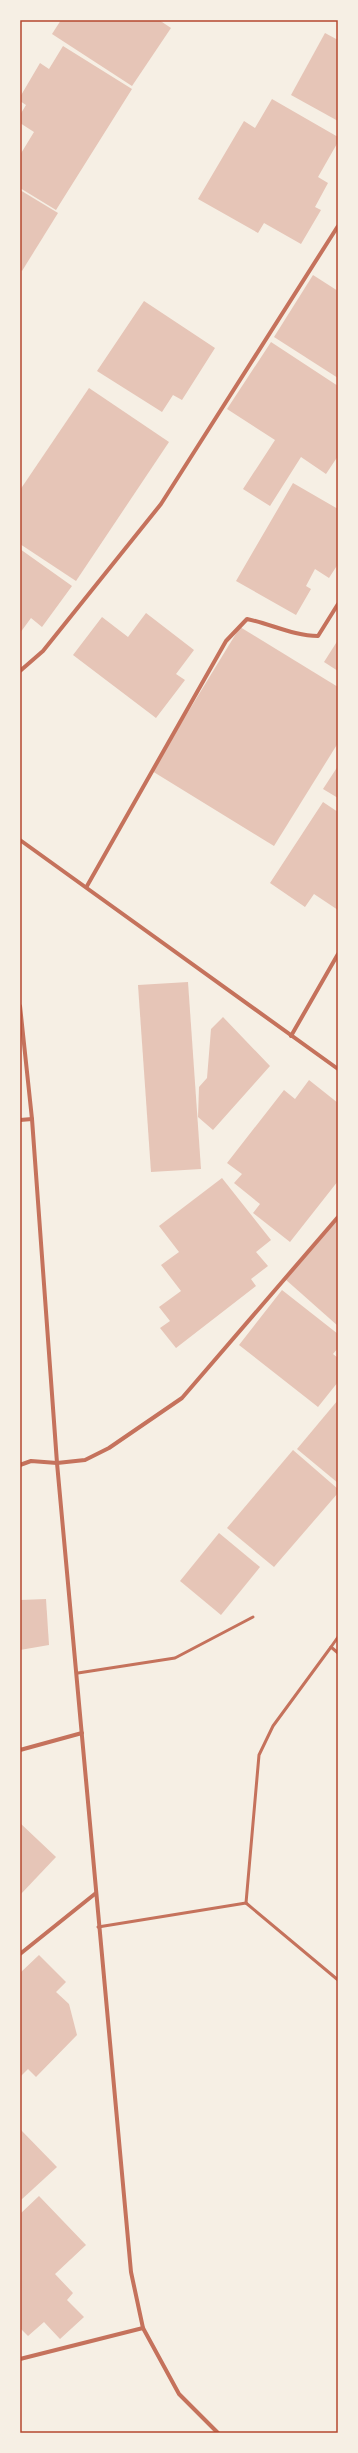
<svg xmlns="http://www.w3.org/2000/svg" width="358" height="2453" viewBox="0 0 358 2453" font-family="Roboto,sans-serif">
  <style>
    .building { fill: #e6c5b7 }
    .lines { fill: none; stroke-linecap: round; stroke-linejoin: round }
    .service { stroke: #c5725c; stroke-width: 3 }
    .minor { stroke: #c5725c; stroke-width: 4 }
    .neatline { fill: none; stroke: #b5482f; stroke-width: 1.5 }
  </style>
  <rect width="100%" height="100%" fill="#f6efe4"/>
  <g class="building">
    <polygon points="61,20 159,20 171,28 132,86 52,34"/>
    <polygon points="325,33 338,40 338,121 291,95"/>
    <polygon points="63,46 132,89 56,210 20,188 20,155 34,132 20,123 20,115 26,105 20,101 20,97 40,63 49,69"/>
    <polygon points="272,99 338,137 338,142 318,177 328,183 315,207 321,210 301,244 264,223 258,233 198,199 244,121 255,128"/>
    <polygon points="20,190 58,213 22,271 20,269"/>
    <polygon points="313,275 338,291 338,378 274,337"/>
    <polygon points="144,301 215,348 182,400 173,395 162,412 97,371"/>
    <polygon points="271,342 338,386 338,456 326,474 301,457 270,506 243,489 275,440 227,409"/>
    <polygon points="89,388 169,442 76,581 20,544 20,490"/>
    <polygon points="293,483 338,509 338,564 329,578 315,569 306,586 311,589 296,615 236,581"/>
    <polygon points="20,549 72,586 42,627 31,618 20,633"/>
    <polygon points="146,613 194,650 176,674 185,680 156,718 73,655 102,617 128,637"/>
    <polygon points="240,627 338,687 338,743 274,846 152,771"/>
    <polygon points="338,640 338,671 324,662"/>
    <polygon points="338,766 338,798 323,789"/>
    <polygon points="323,802 338,812 338,910 314,894 305,907 270,883"/>
    <polygon points="188,982 201,1169 151,1172 138,985"/>
    <polygon points="223,1017 270,1066 213,1130 198,1117 199,1087 207,1078 211,1029"/>
    <polygon points="309,1080 338,1103 338,1181 290,1242 253,1213 260,1204 234,1183 242,1174 227,1163 284,1090 295,1099"/>
    <polygon points="222,1178 271,1240 256,1252 268,1266 251,1279 256,1286 176,1348 160,1328 170,1321 159,1307 181,1291 161,1265 179,1252 159,1226"/>
    <polygon points="337,1220 338,1221 338,1326 285,1279"/>
    <polygon points="282,1290 338,1334 338,1348 333,1354 338,1358 338,1382 318,1407 239,1345"/>
    <polygon points="338,1400 338,1483 297,1449"/>
    <polygon points="293,1450 338,1489 338,1493 274,1567 227,1528"/>
    <polygon points="219,1533 260,1567 221,1615 180,1581"/>
    <polygon points="46,1599 49,1645 20,1650 20,1600"/>
    <polygon points="20,1823 56,1857 20,1895"/>
    <polygon points="39,1955 66,1982 56,1992 69,2004 77,2035 36,2077 28,2069 20,2077 20,1973"/>
    <polygon points="20,2129 57,2167 21,2200 20,2199"/>
    <polygon points="39,2196 86,2245 55,2274 73,2293 67,2300 84,2317 60,2339 44,2322 28,2336 20,2328 20,2214"/>
  </g>
  <g class="lines">
    <g class="service">
      <polyline points="331,1647 338,1637"/>
      <polyline points="78,1673 175,1658 253,1617"/>
      <polyline points="246,1903 259,1755 273,1726 331,1647 338,1653"/>
      <polyline points="246,1903 338,1980"/>
      <polyline points="98,1927 246,1903"/>
    </g>
    <g class="minor">
      <polyline points="20,671 43,651 161,504 338,226"/>
      <polyline points="20,840 338,1069"/>
      <path d="M 87,886 L 226,641 L 247,619 C 271,624 294,636 318,636 L 338,604"/>
      <polyline points="20,1006 32,1119 57,1463 131,2272 143,2328 179,2394 218,2433"/>
      <polyline points="291,1036 338,954"/>
      <polyline points="20,1120 32,1119"/>
      <polyline points="20,1465 31,1461 57,1463 85,1460 109,1448 182,1398 338,1217"/>
      <polyline points="20,1750 82,1733"/>
      <polyline points="20,1954 96,1893"/>
      <polyline points="20,2359 143,2328"/>
    </g>
  </g>
  <rect width="358" height="2453" fill="none" stroke="#f6efe4" stroke-width="42"/>
  <rect x="21" y="21" width="316" height="2411" class="neatline"/>
</svg>
